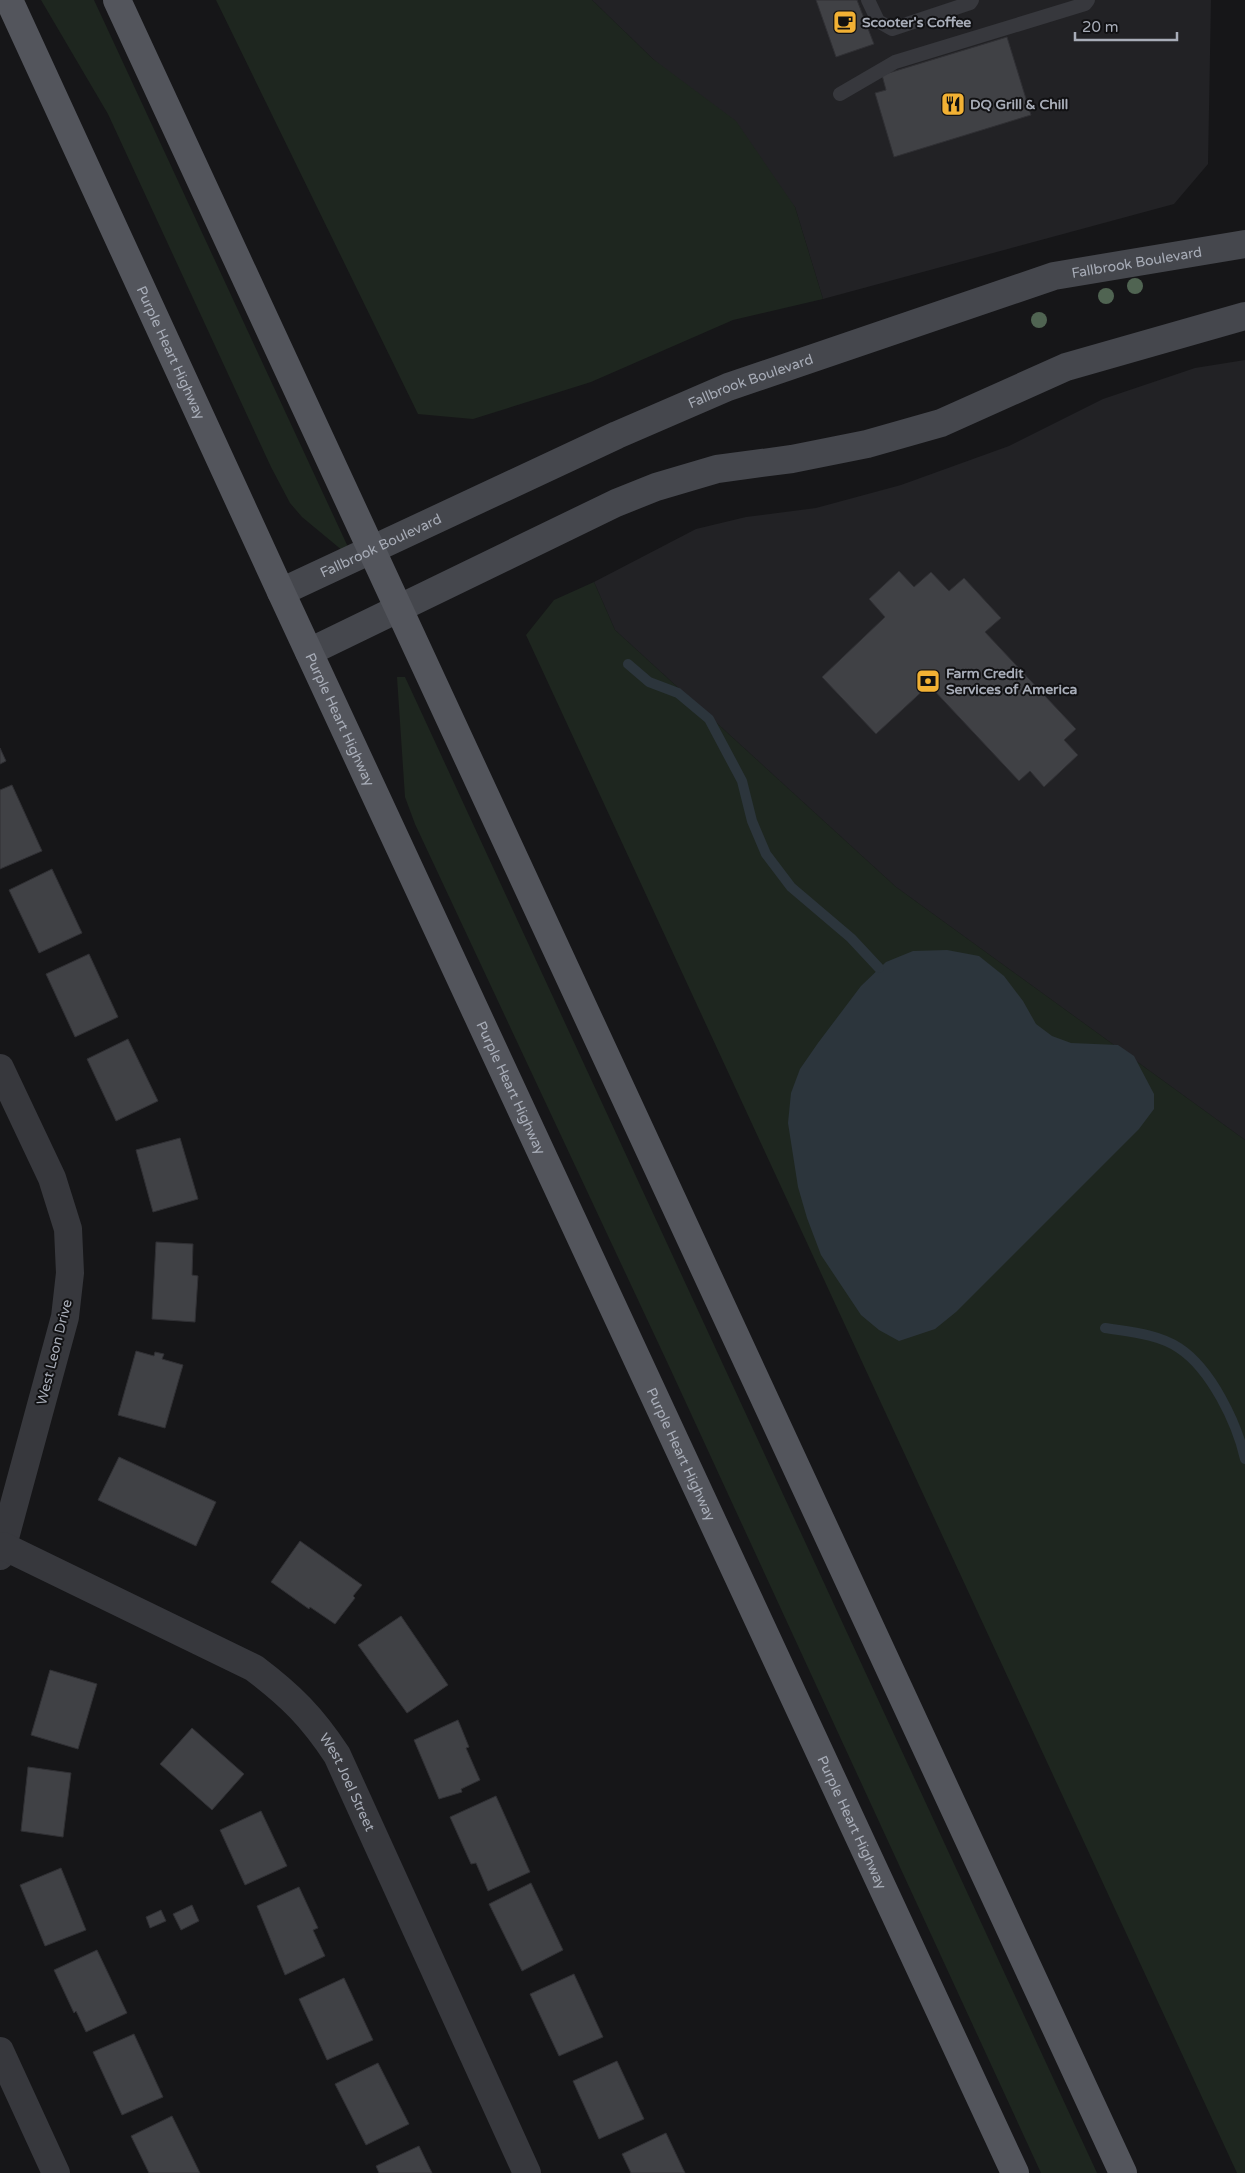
<svg xmlns="http://www.w3.org/2000/svg" width="1245" height="2173" viewBox="0 0 1245 2173" font-family="'Varela Round',sans-serif">
  <style>
    .built { fill: #222225 }
    .green { fill: #1e261f }
    .water { fill: #2c353c }
    .lines { fill: none; stroke-linecap: round; stroke-linejoin: round }
    .stream { stroke: #2c353c; stroke-width: 10 }
    .building { fill: #404145; stroke: #303034 }
    .lane { stroke: #37383d; stroke-width: 14 }
    .street { stroke: #37383d; stroke-width: 28 }
    .secondary { stroke: #45474d; stroke-width: 28 }
    .primary { stroke: #53555c; stroke-width: 28 }
    .tree { fill: #506452 }
    .labels { text-anchor: middle; stroke-width: 4; stroke-linejoin: round; paint-order: stroke }
    .poi-label { font-size: 14px; font-weight: bold; fill: #a8adb8; stroke: #111113; text-anchor: start }
    .street-label { font-size: 14px; fill: #a8adb8; stroke: #111113 }
  </style>
  <rect width="100%" height="100%" fill="#161618"/>
  <g class="built">
    <polygon points="592,0 1211,0 1208,164 1174,204 823,299 795,207 653,59"/>
    <polygon points="1245,360 1245,1140 896,887 615,630 594,582 696,529 746,517 816,508 901,485 1009,446 1103,399 1195,368"/>
  </g>
  <g class="green">
    <polygon points="41,0 94,0 348,547 343,551 302,517 290,503 271,467 108,114"/>
    <polygon points="216,0 592,0 653,59 736,121 795,207 823,299 733,320 591,382 473,419 418,414"/>
    <polygon points="594,582 615,630 896,887 1245,1140 1245,2173 1237,2173 526,635 554,600"/>
    <polygon points="397,677 405,677 1097,2173 1041,2173 669,1366 415,824 405,797"/>
  </g>
  <polygon class="water" points="947,950 979,956 1004,976 1023,1001 1036,1024 1052,1036 1071,1043 1118,1045 1134,1056 1154,1094 1154,1109 1139,1129 956,1312 935,1329 899,1341 879,1330 861,1315 821,1255 807,1218 798,1187 788,1123 791,1093 800,1069 818,1043 861,986 886,962 913,951"/>
  <g class="lines">
    <g class="stream">
      <polyline points="628,664 649,682 678,693 709,719 742,781 752,821 766,854 791,887 851,938 879,968"/>
      <path d="M 1105,1328 C 1130,1332 1158,1334 1179,1348 C 1211,1369 1237,1423 1245,1459"/>
    </g>
  </g>
  <g class="building">
    <polygon points="816,0 857,0 874,44 836,57"/>
    <polygon points="1007,37 1031,115 894,157 875,93 886,90 882,75"/>
    <polygon points="899,571 914,587 931,572 949,591 964,578 1001,618 985,632 1076,729 1064,740 1078,755 1044,787 1030,771 1019,781 929,685 876,734 822,677 885,617 869,599"/>
    <polygon points="0,748 6,761 0,764"/>
    <polygon points="12,785 42,851 0,869 0,790"/>
    <polygon points="52,869 82,933 39,953 9,890"/>
    <polygon points="89,954 118,1017 75,1037 46,974"/>
    <polygon points="128,1039 158,1101 116,1121 87,1059"/>
    <polygon points="180,1138 198,1199 153,1212 136,1150"/>
    <polygon points="156,1242 193,1244 192,1275 198,1276 195,1322 152,1319"/>
    <polygon points="136,1351 154,1356 155,1352 164,1354 162,1359 183,1365 165,1428 118,1415"/>
    <polygon points="119,1457 216,1502 196,1546 98,1500"/>
    <polygon points="300,1541 362,1585 353,1596 355,1598 335,1624 310,1607 309,1609 271,1582"/>
    <polygon points="401,1616 448,1685 407,1713 358,1645"/>
    <polygon points="50,1670 97,1684 78,1749 31,1735"/>
    <polygon points="458,1720 469,1747 466,1748 480,1780 461,1789 462,1792 439,1799 414,1740"/>
    <polygon points="192,1728 244,1774 212,1810 160,1764"/>
    <polygon points="28,1767 71,1773 63,1837 21,1831"/>
    <polygon points="496,1796 530,1872 488,1891 476,1863 471,1864 450,1817"/>
    <polygon points="261,1811 287,1866 245,1885 220,1830"/>
    <polygon points="61,1868 86,1930 45,1946 20,1885"/>
    <polygon points="531,1883 563,1950 522,1971 489,1904"/>
    <polygon points="299,1887 318,1928 313,1930 325,1956 285,1975 257,1906"/>
    <polygon points="192,1905 199,1921 181,1930 173,1914"/>
    <polygon points="161,1910 166,1921 150,1928 146,1917"/>
    <polygon points="97,1950 127,2013 86,2032 76,2011 74,2013 54,1970"/>
    <polygon points="574,1974 603,2037 559,2056 530,1994"/>
    <polygon points="344,1978 373,2040 327,2060 299,1999"/>
    <polygon points="134,2034 163,2097 122,2115 93,2052"/>
    <polygon points="617,2061 644,2119 599,2139 573,2081"/>
    <polygon points="378,2063 409,2124 366,2145 335,2084"/>
    <polygon points="172,2116 200,2173 149,2173 131,2136"/>
    <polygon points="666,2133 685,2173 631,2173 622,2154"/>
    <polygon points="419,2146 432,2173 379,2173 376,2166"/>
  </g>
  <g class="lines">
    <g class="lane">
      <polyline points="868,0 878,21 892,29 970,3 972,0"/>
      <polyline points="840,94 895,62 1085,4 1088,0"/>
    </g>
    <g class="street">
      <polyline points="0,1068 52,1178 68,1229 70,1273 65,1317 0,1556"/>
      <path id="s1" d="M 3,1546 L 254,1668 C 291,1696 312,1717 337,1755 L 527,2173"/>
      <polyline points="0,2051 56,2173"/>
    </g>
    <g class="secondary">
      <path id="s2" d="M 281,592 L 617,435 L 728,387 L 1054,276 L 1245,244"/>
      <polyline points="309,652 616,503 656,487 717,469 792,459 867,444 941,423 1066,367 1245,316"/>
    </g>
    <g class="primary">
      <path id="s3" d="M 9,0 L 281,592 L 1015,2173"/>
      <polyline points="117,0 1123,2173"/>
    </g>
  </g>
  <g class="tree">
    <circle cx="1135" cy="286" r="8"/>
    <circle cx="1106" cy="296" r="8"/>
    <circle cx="1039" cy="320" r="8"/>
  </g>
  <defs>
    <g id="cafe-square" transform="scale(1.25)"><rect x="-9" y="-9" width="18" height="18" rx="4" fill="#f2b134" stroke="#111113"/><path d="M-5.5-4.5H6V0H3Q3 3.5 0 3.5H-2.5Q-5.5 3.5-5.5 0ZM3-3.2v2h1.7v-2ZM-6 4.5H4V6H-6Z" fill="#111"/></g>
    <g id="restaurant-square" transform="scale(1.25)"><rect x="-9" y="-9" width="18" height="18" rx="4" fill="#f2b134" stroke="#111113"/><path d="M-5-6h1v4h1v-4h1v4h1v-4h1v5L-1.5 .5V6h-2V.5L-5-1ZM5-6V6H3V1.5H1.5Q1.5-4 5-6Z" fill="#111"/></g>
    <g id="bank-square" transform="scale(1.25)"><rect x="-9" y="-9" width="18" height="18" rx="4" fill="#f2b134" stroke="#111113"/><path d="M-6-4H6V4H-6ZM0-2.3a2.3 2.3 0 1 0 0 4.6a2.3 2.3 0 1 0 0-4.6Z" fill="#111"/></g>
  </defs>
  <g fill-rule="evenodd">
    <use href="#cafe-square" x="845" y="22"/>
    <use href="#restaurant-square" x="953" y="104"/>
    <use href="#bank-square" x="928" y="681"/>
  </g>
  <g class="labels">
    <g class="poi-label">
      <text x="862" y="27">Scooter's Coffee</text>
      <text x="970" y="109">DQ Grill &amp; Chill</text>
      <text x="946" y="678">Farm Credit<tspan x="946" dy="16">Services of America</tspan></text>
    </g>
    <g class="street-label">
      <text dy="5" stroke="none"><textPath href="#s2" startOffset="920">Fallbrook Boulevard</textPath></text>
      <text dy="5" stroke="none"><textPath href="#s3" startOffset="388">Purple Heart Highway</textPath></text>
      <text dy="5" stroke="none"><textPath href="#s2" startOffset="515">Fallbrook Boulevard</textPath></text>
      <text dy="5" stroke="none"><textPath href="#s2" startOffset="110">Fallbrook Boulevard</textPath></text>
      <text dy="5" stroke="none"><textPath href="#s3" startOffset="792">Purple Heart Highway</textPath></text>
      <text dy="5" stroke="none"><textPath href="#s3" startOffset="1198">Purple Heart Highway</textPath></text>
      <text transform="translate(54 1352) rotate(-76)" y="5">West Leon Drive</text>
      <text dy="5" stroke="none"><textPath href="#s3" startOffset="1602">Purple Heart Highway</textPath></text>
      <text dy="5" stroke="none"><textPath href="#s1" startOffset="429">West Joel Street</textPath></text>
      <text dy="5" stroke="none"><textPath href="#s3" startOffset="2008">Purple Heart Highway</textPath></text>
    </g>
  </g>
  <path d="M1075 32v8h102v-8" fill="none" stroke="#a8adb8" stroke-width="2.5"/>
  <text x="1082" y="32" font-size="15" fill="#a8adb8" stroke="#111113" stroke-width="4" paint-order="stroke">20 m</text>
</svg>
